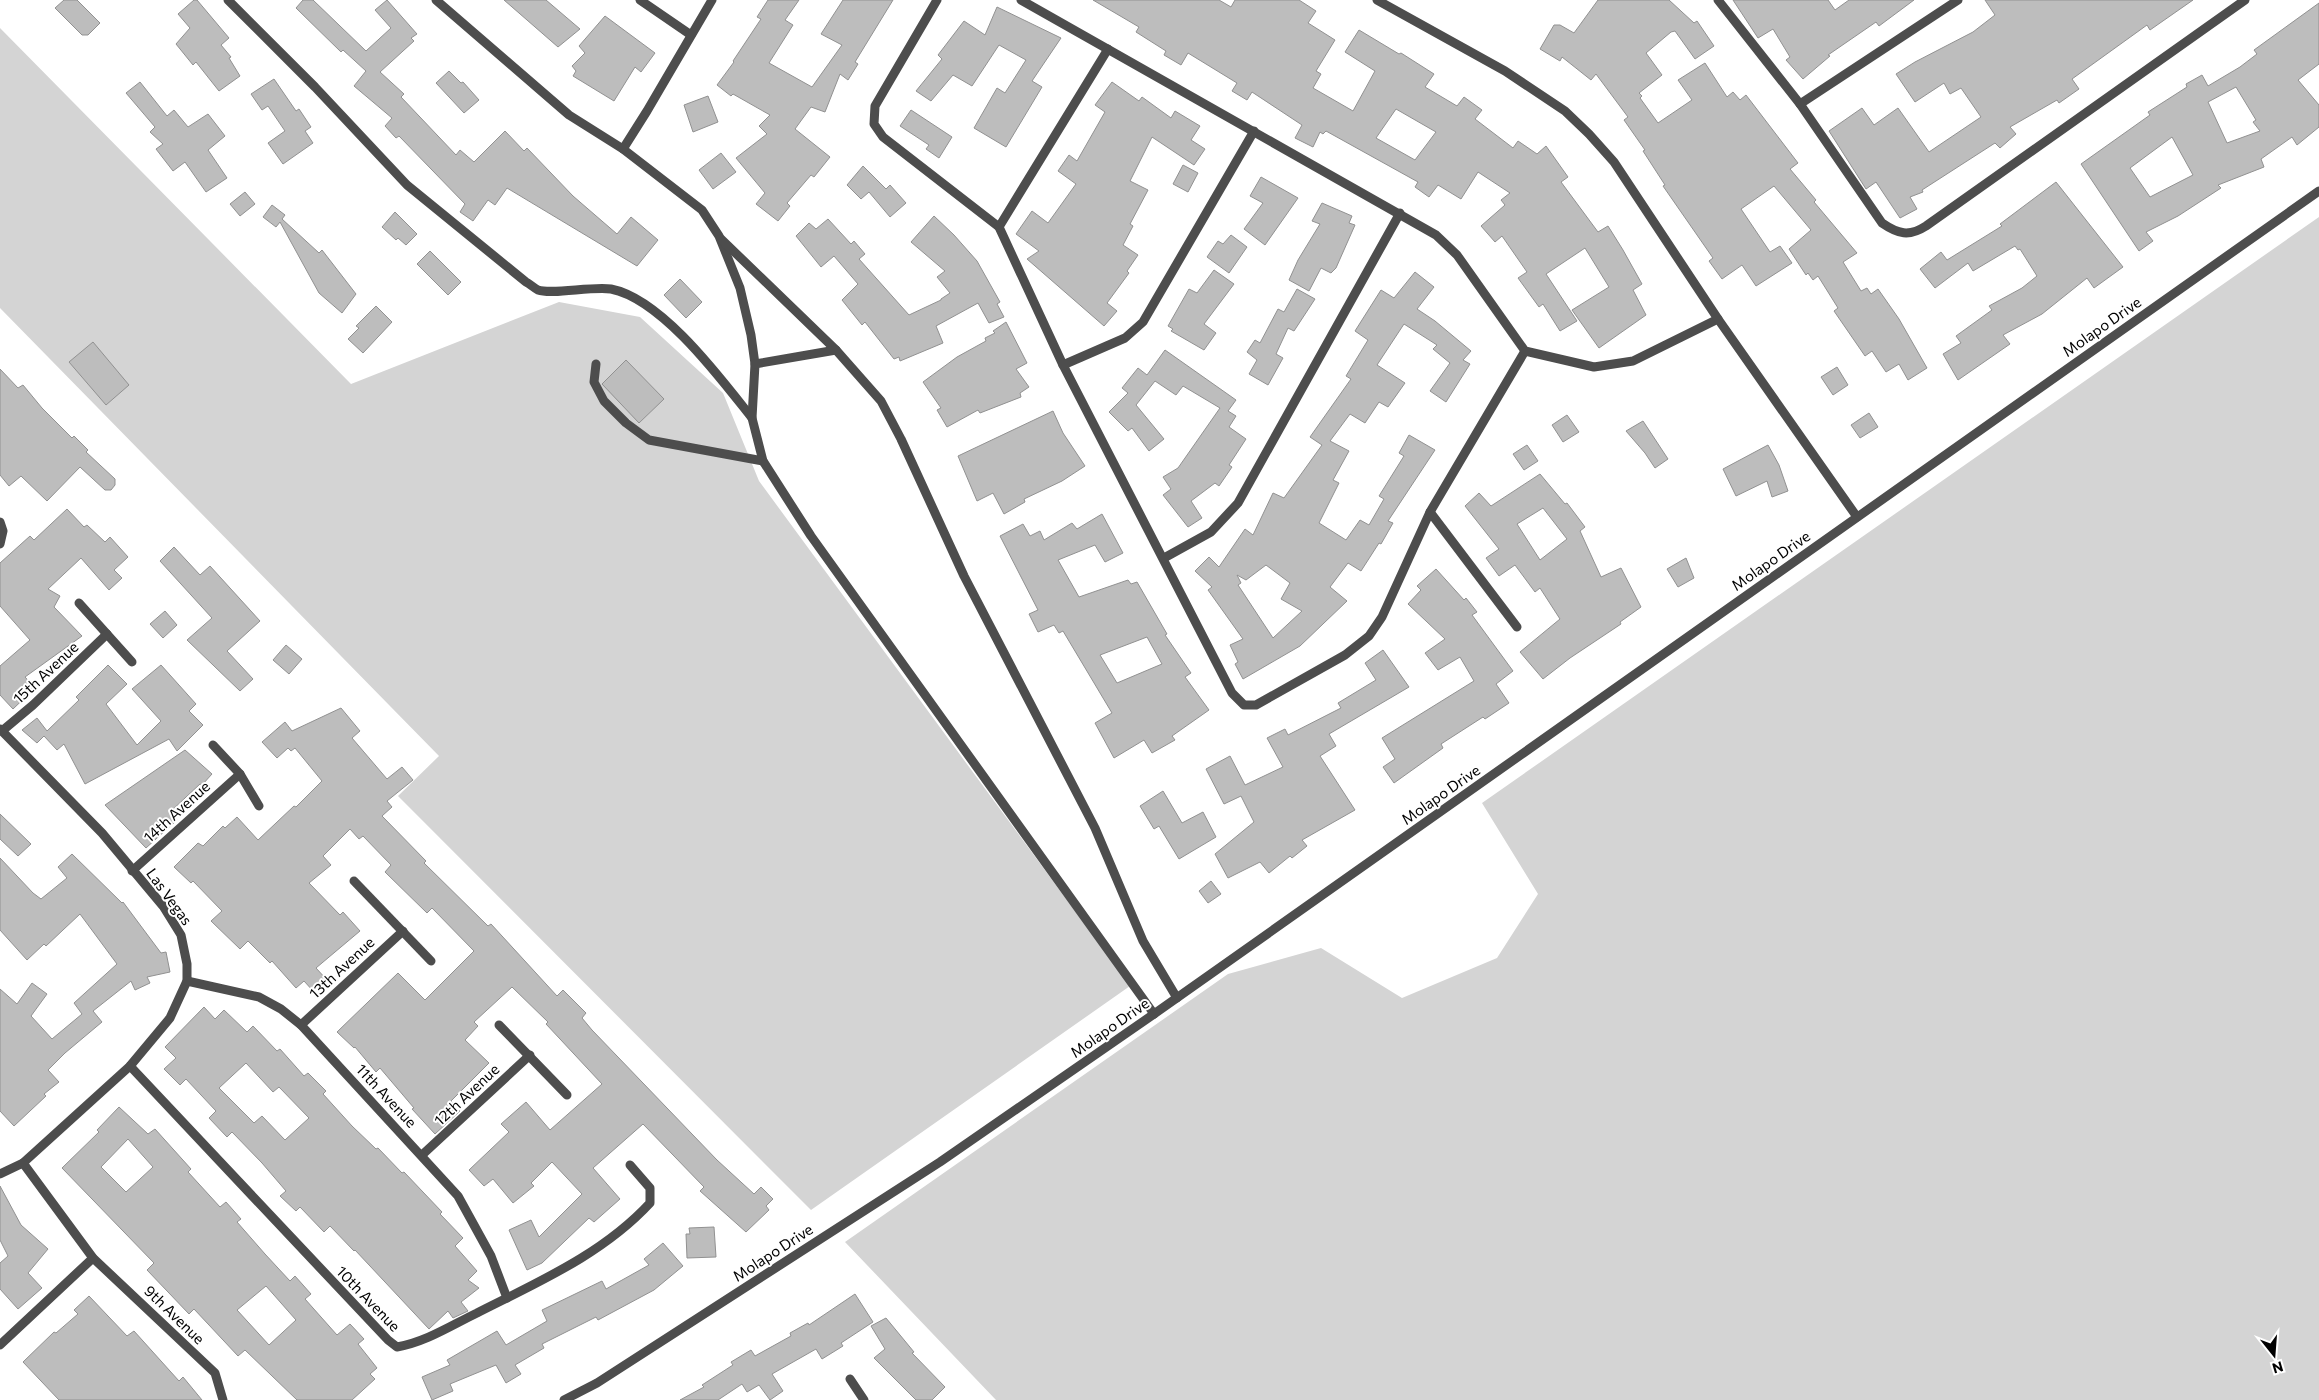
<svg xmlns="http://www.w3.org/2000/svg" width="2319" height="1400" viewBox="0 0 2319 1400" font-family="Commissioner,sans-serif">
  <style>
    .green { fill: #d4d4d4 }
    .building { fill: #bdbdbd; stroke: #919191; fill-rule: evenodd }
    .lines { fill: none; stroke-linecap: round; stroke-linejoin: round }
    .minor { stroke: #4d4d4d; stroke-width: 9 }
    .labels { text-anchor: middle; stroke-width: 4; stroke-linejoin: round; paint-order: stroke }
    .street-label { font-size: 15px; fill: #000; stroke: #fff }
  </style>
  <rect width="100%" height="100%" fill="#fff"/>
  <g class="green">
    <polygon points="0,28 351,384 559,302 640,317 723,393 759,481 1130,986 811,1210 398,796 439,756 0,308"/>
    <polygon points="2319,217 2319,1400 996,1400 845,1242 1228,974 1321,948 1402,998 1497,958 1538,894 1482,803"/>
  </g>
  <g class="building">
    <polygon points="64,0 77,0 100,23 88,35 82,35 55,8"/>
    <polygon points="194,0 197,0 229,38 221,45 231,57 229,58 240,76 219,91 196,62 193,65 176,44 190,28 178,14"/>
    <polygon points="303,0 313,0 366,51 391,28 375,10 387,0 417,34 411,38 414,41 380,72 404,94 401,97 456,155 460,150 474,162 505,131 524,151 527,148 573,196 617,234 631,217 658,240 637,266 507,188 495,205 488,200 473,221 460,212 465,204 399,136 396,138 385,126 392,118 354,86 366,71 343,50 341,52 296,8"/>
    <polygon points="504,0 546,0 580,29 558,47"/>
    <polygon points="768,0 799,0 785,20 793,25 769,63 812,87 842,45 821,34 843,0 893,0 855,62 858,64 848,80 840,74 825,112 811,107 795,129 830,157 814,177 811,175 787,203 790,206 778,221 756,204 765,193 736,158 767,134 759,126 770,115 733,94 731,96 717,85 734,62 733,61 761,19 757,17"/>
    <path d="M 1093,0 L 1219,0 L 1231,7 L 1235,0 L 1299,0 L 1316,11 L 1308,23 L 1335,40 L 1316,71 L 1321,74 L 1313,88 L 1353,111 L 1375,71 L 1345,52 L 1359,30 L 1399,54 L 1401,53 L 1434,74 L 1425,87 L 1457,106 L 1464,97 L 1482,110 L 1475,119 L 1513,148 L 1518,141 L 1537,154 L 1546,146 L 1568,177 L 1561,182 L 1598,232 L 1608,226 L 1623,250 L 1642,284 L 1633,290 L 1646,315 L 1599,348 L 1572,310 L 1609,287 L 1585,248 L 1546,274 L 1577,321 L 1560,331 L 1543,304 L 1539,307 L 1518,278 L 1527,272 L 1502,236 L 1495,242 L 1481,226 L 1505,205 L 1501,200 L 1510,193 L 1478,172 L 1461,199 L 1438,185 L 1429,197 L 1415,187 L 1418,182 L 1326,131 L 1323,134 L 1320,132 L 1313,147 L 1295,138 L 1302,125 L 1252,92 L 1247,100 L 1232,91 L 1237,83 L 1188,53 L 1181,65 L 1164,55 L 1166,51 L 1136,32 L 1139,27 ZM 1396,109 L 1436,132 L 1415,160 L 1376,138 Z"/>
    <polygon points="1598,0 1669,0 1694,23 1697,21 1714,46 1695,59 1675,31 1671,32 1646,53 1662,75 1639,93 1642,96 1640,98 1658,123 1692,100 1678,80 1705,63 1727,97 1733,92 1740,100 1746,95 1798,163 1790,169 1816,200 1814,202 1857,253 1843,262 1861,291 1867,288 1871,294 1878,289 1899,319 1927,368 1908,380 1899,364 1886,372 1872,351 1865,356 1834,311 1838,308 1818,276 1813,280 1808,273 1806,275 1789,249 1811,230 1774,186 1741,209 1770,252 1780,246 1792,263 1756,286 1742,265 1722,279 1709,261 1713,258 1663,186 1665,185 1643,151 1645,150 1624,120 1628,117 1596,74 1591,80 1562,57 1560,61 1540,49 1554,25 1560,25 1574,33"/>
    <polygon points="1733,0 1828,0 1835,10 1849,0 1914,0 1879,26 1876,22 1828,55 1830,56 1803,79 1786,60 1790,57 1773,29 1758,38"/>
    <polygon points="1985,0 2193,0 2150,30 2147,25 2072,79 2079,89 2059,103 2057,100 2010,127 2016,134 2000,148 1995,143 1922,190 1923,192 1910,197 1917,209 1900,218 1876,182 1866,189 1829,131 1862,108 1874,125 1898,108 1929,152 1981,117 1961,88 1950,94 1944,83 1915,102 1896,74 1915,62 1973,32 1995,15"/>
    <path d="M 2319,3 L 2319,64 L 2298,80 L 2319,105 L 2319,127 L 2297,145 L 2292,137 L 2261,159 L 2264,167 L 2218,185 L 2221,188 L 2178,216 L 2146,232 L 2153,241 L 2139,251 L 2081,164 L 2150,115 L 2148,112 L 2187,87 L 2186,84 L 2202,75 L 2208,86 L 2240,67 L 2257,54 L 2254,50 ZM 2236,87 L 2256,120 L 2253,122 L 2260,131 L 2227,143 L 2208,102 ZM 2172,137 L 2193,175 L 2150,197 L 2130,168 Z"/>
    <polygon points="997,7 1061,38 1032,81 1042,87 1006,147 974,128 997,88 1005,93 1026,60 999,45 972,86 953,75 931,101 916,91 942,59 938,55 964,21 985,35"/>
    <polygon points="605,16 655,53 641,72 635,67 614,101 573,76 576,71 572,66 585,53 579,46"/>
    <polygon points="449,71 461,83 463,82 479,100 464,113 436,83"/>
    <polygon points="274,79 296,111 299,109 311,127 305,131 313,143 283,164 268,143 285,131 268,106 262,110 251,94"/>
    <polygon points="140,82 167,116 174,110 188,127 208,114 225,136 208,150 227,178 206,192 185,162 173,171 156,149 163,144 150,132 155,127 126,93"/>
    <polygon points="1112,82 1139,101 1142,97 1171,118 1175,111 1200,126 1191,140 1205,149 1194,165 1152,137 1130,181 1148,190 1130,224 1133,226 1123,245 1138,255 1127,271 1129,273 1107,303 1117,311 1104,326 1027,259 1039,251 1016,234 1032,211 1048,223 1076,184 1058,171 1069,155 1077,161 1105,112 1095,105"/>
    <polygon points="708,96 718,122 693,132 684,105"/>
    <polygon points="911,110 952,137 939,158 926,149 929,145 900,126"/>
    <polygon points="721,153 736,172 713,189 699,170"/>
    <polygon points="1183,165 1198,173 1188,192 1173,184"/>
    <polygon points="863,166 886,189 890,185 906,203 890,217 869,192 861,199 847,185"/>
    <polygon points="1261,177 1298,198 1265,245 1244,229 1263,203 1250,196"/>
    <polygon points="2056,182 2123,267 2094,288 2087,278 2042,314 2003,335 2010,344 1958,380 1943,354 1961,343 1956,336 1992,310 1989,306 2022,288 2037,276 2020,249 2018,250 2015,246 1973,271 1968,263 1935,288 1920,269 1941,252 1947,260 2002,226 2000,224"/>
    <polygon points="245,192 255,204 240,216 230,204"/>
    <polygon points="1322,203 1352,216 1349,223 1355,225 1336,268 1331,273 1321,268 1309,291 1289,280 1298,260 1320,224 1312,221"/>
    <polygon points="272,205 285,215 282,219 319,253 322,250 356,294 342,313 319,293 280,222 276,227 263,217"/>
    <polygon points="395,212 417,234 406,245 398,238 396,240 382,227"/>
    <polygon points="934,216 954,235 977,261 1000,302 997,304 1004,317 989,323 978,303 936,326 943,343 900,361 899,357 894,359 865,322 862,325 842,300 858,284 834,256 821,267 796,236 809,223 816,229 828,219 851,244 854,241 865,254 859,259 909,315 941,300 941,299 950,293 937,277 945,271 911,242"/>
    <polygon points="1231,235 1247,247 1229,273 1207,257 1218,241 1223,244"/>
    <polygon points="430,251 461,282 448,295 417,264"/>
    <polygon points="1214,270 1234,284 1204,324 1216,333 1204,350 1171,331 1173,329 1168,326 1189,289 1197,293"/>
    <path d="M 1415,272 L 1434,287 L 1417,309 L 1435,321 L 1471,351 L 1463,360 L 1470,364 L 1446,402 L 1430,391 L 1450,363 L 1433,349 L 1437,345 L 1404,324 L 1377,365 L 1405,383 L 1388,407 L 1379,402 L 1365,423 L 1350,414 L 1330,441 L 1349,451 L 1333,480 L 1339,483 L 1319,523 L 1346,540 L 1360,520 L 1369,525 L 1384,499 L 1379,496 L 1404,456 L 1399,453 L 1409,435 L 1435,450 L 1388,521 L 1393,523 L 1381,544 L 1379,543 L 1361,571 L 1348,563 L 1330,587 L 1347,601 L 1300,646 L 1243,679 L 1235,664 L 1238,662 L 1230,645 L 1243,639 L 1208,590 L 1212,587 L 1195,571 L 1209,557 L 1219,567 L 1245,529 L 1253,535 L 1273,493 L 1284,498 L 1322,445 L 1310,437 L 1351,379 L 1346,376 L 1368,340 L 1355,331 L 1381,290 L 1394,298 ZM 1266,565 L 1290,583 L 1281,599 L 1302,611 L 1273,638 L 1238,585 L 1241,583 L 1237,575 L 1246,580 Z"/>
    <polygon points="680,279 702,302 686,318 664,295"/>
    <polygon points="1297,289 1315,299 1294,331 1288,328 1276,354 1283,358 1268,385 1249,374 1257,360 1247,352 1255,340 1260,343 1278,309 1284,312"/>
    <polygon points="376,306 392,322 363,353 348,339 359,328 356,326"/>
    <polygon points="1006,322 1027,363 1016,369 1029,387 1020,393 1021,397 980,413 978,410 947,427 937,410 941,408 923,382 957,357 986,341 985,338 995,333 993,331"/>
    <polygon points="93,342 129,385 106,405 69,362"/>
    <polygon points="1165,350 1236,400 1228,411 1236,416 1229,427 1246,439 1229,465 1232,467 1219,486 1215,483 1191,501 1202,518 1188,527 1163,495 1171,489 1163,477 1178,468 1220,408 1183,386 1176,395 1155,381 1136,405 1164,439 1149,451 1132,428 1128,431 1109,412 1128,393 1122,388 1138,368 1147,375"/>
    <polygon points="626,360 664,399 639,423 602,384"/>
    <polygon points="1837,367 1848,385 1833,395 1821,377"/>
    <polygon points="0,369 18,388 23,385 42,408 72,438 74,436 88,450 86,452 115,479 115,485 111,490 105,490 80,467 47,501 21,476 9,486 0,475"/>
    <polygon points="1053,411 1063,433 1085,466 1062,481 1024,499 1025,502 1004,514 993,493 977,501 958,456"/>
    <polygon points="1869,413 1878,427 1860,438 1851,425"/>
    <polygon points="1567,415 1579,432 1563,442 1552,425"/>
    <polygon points="1643,421 1668,459 1655,468 1645,453 1626,431"/>
    <polygon points="1527,445 1538,461 1524,470 1513,454"/>
    <polygon points="1768,445 1779,465 1788,491 1772,497 1767,481 1736,496 1723,469"/>
    <path d="M 1540,474 L 1565,504 L 1567,503 L 1585,527 L 1580,531 L 1601,577 L 1621,568 L 1641,607 L 1620,622 L 1621,624 L 1570,658 L 1543,679 L 1520,652 L 1560,619 L 1540,588 L 1535,592 L 1515,565 L 1499,576 L 1486,558 L 1499,549 L 1465,506 L 1479,493 L 1491,506 ZM 1543,508 L 1567,539 L 1540,560 L 1517,524 Z"/>
    <polygon points="67,509 84,527 87,525 105,542 110,537 128,557 114,570 122,578 109,590 81,558 48,589 60,596 54,607 82,636 25,677 35,688 13,709 0,695 0,666 30,640 0,606 0,563 30,536 34,540"/>
    <path d="M 1102,514 L 1123,553 L 1105,562 L 1095,545 L 1058,560 L 1079,597 L 1128,580 L 1131,584 L 1137,582 L 1167,634 L 1165,635 L 1191,673 L 1185,677 L 1209,710 L 1172,736 L 1175,740 L 1152,753 L 1144,740 L 1114,758 L 1095,723 L 1112,713 L 1063,631 L 1059,633 L 1054,625 L 1038,632 L 1029,614 L 1038,610 L 1000,536 L 1023,524 L 1030,536 L 1040,531 L 1044,540 L 1072,523 L 1077,529 ZM 1147,637 L 1162,664 L 1117,683 L 1100,655 Z"/>
    <polygon points="174,547 200,575 210,566 260,621 227,651 253,679 240,691 187,640 212,618 160,561"/>
    <polygon points="1686,558 1694,578 1678,587 1667,569"/>
    <polygon points="1436,569 1464,600 1466,598 1477,612 1472,615 1513,671 1496,684 1509,703 1485,719 1483,717 1441,744 1443,748 1394,783 1383,767 1395,759 1382,738 1474,681 1460,657 1438,670 1425,653 1445,639 1408,604 1421,590 1417,586"/>
    <polygon points="165,611 177,625 163,638 150,624"/>
    <polygon points="286,645 302,659 289,674 273,660"/>
    <polygon points="1383,650 1409,687 1329,734 1336,746 1320,756 1355,810 1302,840 1307,846 1292,858 1290,856 1269,873 1260,862 1228,878 1215,854 1254,822 1241,796 1224,804 1206,769 1230,756 1245,785 1283,767 1267,738 1285,729 1288,735 1341,708 1338,703 1376,680 1365,663"/>
    <polygon points="108,665 127,684 106,704 137,745 161,721 132,689 161,665 196,704 189,711 203,725 177,751 169,739 85,784 64,744 57,750 44,736 37,743 22,730 37,718 47,731 79,700 76,697"/>
    <polygon points="341,708 360,731 352,738 387,779 402,767 413,780 387,801 392,807 382,816 426,861 424,863 488,926 491,924 557,996 563,990 586,1013 582,1018 592,1030 717,1160 754,1194 761,1187 773,1199 766,1206 769,1210 746,1232 700,1191 704,1187 643,1124 593,1168 620,1199 594,1222 589,1218 542,1263 527,1270 509,1230 531,1220 539,1237 582,1194 552,1162 531,1183 534,1186 513,1203 493,1179 484,1186 469,1170 509,1132 501,1124 526,1102 550,1130 602,1084 546,1024 548,1022 512,987 474,1022 478,1026 465,1040 489,1063 451,1101 460,1111 435,1134 412,1109 414,1108 380,1068 376,1072 355,1047 354,1048 337,1032 398,973 425,1000 474,951 432,908 427,913 385,872 391,865 363,836 359,839 350,829 323,856 331,865 309,883 340,915 343,912 360,931 316,968 327,980 314,992 304,981 296,988 272,961 270,963 248,941 240,949 211,921 222,911 193,881 191,883 174,867 198,843 203,846 223,826 225,828 237,817 258,840 294,806 296,807 322,781 295,748 291,751 288,748 277,758 262,742 285,722 292,731"/>
    <polygon points="185,750 212,774 202,785 200,784 170,812 177,820 146,848 105,805"/>
    <polygon points="1163,791 1182,823 1203,812 1216,837 1179,859 1159,826 1154,829 1140,806"/>
    <polygon points="0,814 31,844 18,856 0,839"/>
    <polygon points="72,854 122,903 123,902 161,953 166,952 170,972 147,977 150,983 135,990 131,981 93,1011 102,1022 65,1053 48,1070 59,1082 44,1094 46,1096 14,1126 0,1111 0,989 17,1004 32,983 47,994 31,1016 52,1039 82,1014 74,1003 117,964 80,914 46,946 44,944 27,960 0,930 0,858 33,893 41,899 67,878 58,867"/>
    <polygon points="1211,881 1221,894 1208,903 1199,891"/>
    <path d="M 204,1007 L 215,1019 L 224,1010 L 247,1032 L 253,1026 L 277,1051 L 280,1049 L 304,1076 L 308,1073 L 326,1091 L 323,1094 L 352,1126 L 376,1149 L 378,1148 L 402,1173 L 404,1172 L 442,1212 L 440,1214 L 463,1238 L 455,1246 L 477,1271 L 468,1280 L 479,1288 L 461,1302 L 468,1311 L 453,1318 L 448,1311 L 429,1329 L 355,1250 L 354,1251 L 330,1226 L 324,1232 L 300,1207 L 296,1211 L 280,1196 L 286,1191 L 262,1163 L 232,1132 L 227,1137 L 209,1118 L 216,1111 L 186,1079 L 180,1085 L 164,1069 L 176,1058 L 165,1047 ZM 246,1063 L 273,1092 L 279,1087 L 309,1118 L 285,1140 L 262,1116 L 254,1123 L 219,1088 Z"/>
    <path d="M 119,1107 L 148,1134 L 155,1129 L 191,1169 L 188,1172 L 220,1207 L 226,1202 L 241,1219 L 237,1222 L 265,1254 L 290,1281 L 295,1276 L 311,1294 L 305,1299 L 337,1335 L 350,1324 L 364,1339 L 358,1344 L 377,1368 L 370,1374 L 375,1379 L 352,1400 L 297,1400 L 245,1350 L 238,1356 L 194,1309 L 189,1314 L 147,1270 L 154,1263 L 62,1168 L 99,1132 L 97,1130 ZM 128,1139 L 153,1167 L 126,1192 L 101,1167 ZM 266,1286 L 296,1320 L 269,1345 L 237,1310 Z"/>
    <polygon points="0,1186 21,1225 48,1249 28,1273 42,1288 18,1309 0,1289 0,1263 8,1256 0,1240"/>
    <polygon points="714,1227 716,1257 687,1258 686,1234 690,1234 689,1228"/>
    <polygon points="663,1243 683,1266 654,1290 598,1320 596,1317 542,1344 544,1348 515,1365 521,1374 506,1383 496,1365 450,1384 453,1391 432,1400 422,1377 450,1365 447,1360 497,1331 506,1345 547,1321 542,1310 602,1281 606,1289 649,1265 644,1259"/>
    <polygon points="855,1294 873,1322 841,1343 843,1346 822,1359 816,1349 772,1374 783,1391 770,1400 759,1385 747,1392 742,1384 718,1400 680,1400 704,1387 702,1385 733,1365 731,1362 751,1350 755,1356 791,1336 790,1333 808,1323 809,1325"/>
    <polygon points="89,1296 127,1336 134,1331 179,1381 183,1377 202,1400 59,1400 23,1362 54,1332 56,1333 78,1314 74,1310"/>
    <polygon points="886,1318 914,1352 912,1353 945,1387 932,1400 916,1400 874,1358 885,1349 871,1326"/>
  </g>
  <g class="lines">
    <g class="minor">
      <path d="M 228,0 L 315,87 L 407,185 L 526,282 C 530,284 534,288 538,290 C 552,295 592,286 611,289 C 662,299 721,379 752,418"/>
      <polyline points="436,0 569,115 623,149 702,210 719,236 740,288 751,335 755,364 752,418 763,461 811,536 1154,1014"/>
      <polyline points="640,0 691,35"/>
      <polyline points="937,0 875,106 874,124 883,137 999,227 1063,365 1232,693 1244,705 1256,705 1345,655 1369,636 1382,617 1430,512 1525,351"/>
      <polyline points="1021,0 1436,235 1457,255 1525,351 1594,367 1633,361 1718,319"/>
      <polyline points="1377,0 1505,71 1565,111 1589,134 1614,162 1718,319 1857,517"/>
      <path d="M 1718,0 L 1800,104 L 1882,223 C 1898,234 1909,237 1926,226 L 2245,0"/>
      <polyline points="1800,104 1958,0"/>
      <polyline points="623,149 647,111 712,0"/>
      <polyline points="999,227 1108,49"/>
      <polyline points="721,239 836,350 881,401 901,439 964,576 1095,828 1143,941 1177,998"/>
      <polyline points="596,364 594,382 604,401 626,423 649,440 763,461"/>
      <polyline points="755,364 836,350"/>
      <polyline points="1063,365 1125,338 1143,322 1254,131"/>
      <polyline points="1430,512 1517,627"/>
      <polyline points="0,522 3,531 0,544"/>
      <polyline points="1164,558 1211,532 1238,503 1400,213"/>
      <polyline points="79,603 132,662"/>
      <polyline points="0,729 102,833 163,906 181,935 187,964 187,981 170,1018 130,1066 23,1163 0,1174"/>
      <polyline points="2,731 33,705 107,634"/>
      <polyline points="213,745 240,774"/>
      <polyline points="132,871 240,774 259,806"/>
      <polyline points="354,881 431,961"/>
      <polyline points="187,981 259,997 281,1009 301,1025 458,1196 491,1256 507,1298"/>
      <polyline points="301,1025 403,931"/>
      <polyline points="499,1025 567,1095"/>
      <path d="M 130,1066 L 388,1340 L 397,1347 C 426,1342 452,1325 477,1313 C 538,1282 603,1254 650,1203 L 650,1188 L 630,1165"/>
      <polyline points="422,1155 530,1055"/>
      <polyline points="23,1163 93,1258 215,1373 223,1400"/>
      <polyline points="0,1345 93,1258"/>
      <polyline points="850,1379 864,1400"/>
      <polyline points="564,1400 597,1383 940,1162 1154,1014 2319,191"/>
    </g>
  </g>
  <g class="labels">
    <g class="street-label">
      <text transform="translate(2102 327) rotate(-35)" y="5">Molapo Drive</text>
      <text transform="translate(1771 561) rotate(-35)" y="5">Molapo Drive</text>
      <text transform="translate(46 673) rotate(-43)" y="5">15th Avenue</text>
      <text transform="translate(1441 795) rotate(-35)" y="5">Molapo Drive</text>
      <text transform="translate(177 812) rotate(-42)" y="5">14th Avenue</text>
      <text transform="translate(169 897) rotate(54)" y="5">Las Vegas</text>
      <text transform="translate(342 968) rotate(-43)" y="5">13th Avenue</text>
      <text transform="translate(1110 1028) rotate(-35)" y="5">Molapo Drive</text>
      <text transform="translate(467 1095) rotate(-43)" y="5">12th Avenue</text>
      <text transform="translate(386 1096) rotate(47)" y="5">11th Avenue</text>
      <text transform="translate(773 1253) rotate(-33)" y="5">Molapo Drive</text>
      <text transform="translate(368 1299) rotate(46)" y="5">10th Avenue</text>
      <text transform="translate(174 1315) rotate(44)" y="5">9th Avenue</text>
    </g>
  </g>
  <g transform="translate(2274 1355) rotate(163)" stroke="#ffffff" stroke-width="4" paint-order="stroke">
  <path d="M0-4L9 19L0 12L-9 19Z" fill="#000000"/>
  <text y="-8" font-size="14" font-weight="bold" text-anchor="middle" fill="#000000">N</text>
  </g>
</svg>
